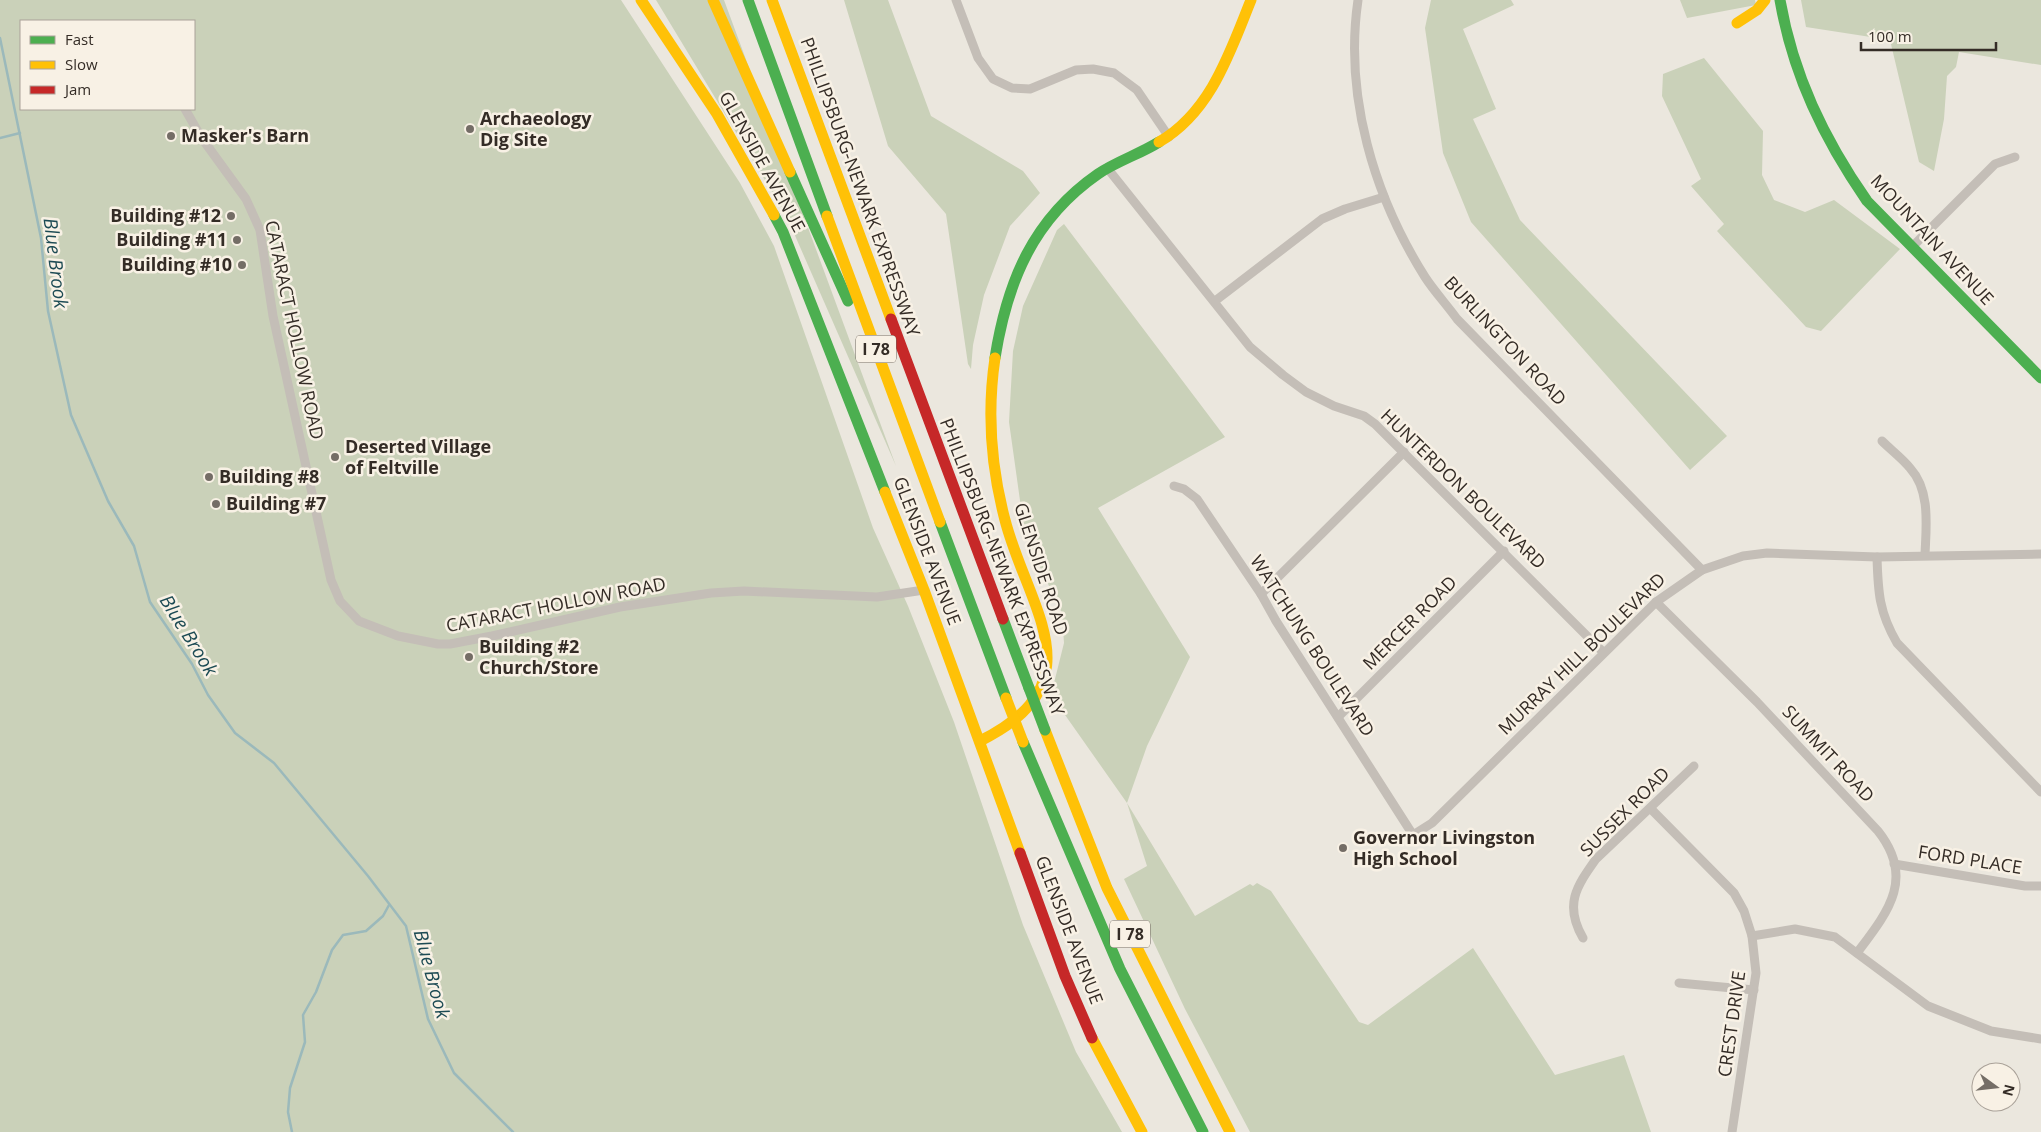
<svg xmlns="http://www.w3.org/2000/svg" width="2041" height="1132" viewBox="0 0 2041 1132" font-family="'Open Sans',sans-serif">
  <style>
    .green { fill: #cad1b9; fill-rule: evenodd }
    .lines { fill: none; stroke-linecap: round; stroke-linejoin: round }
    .stream { stroke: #9bb9bb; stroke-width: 2.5 }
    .street { stroke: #c4beb7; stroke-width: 9 }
    .fast { stroke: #4caf50; stroke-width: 11 }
    .slow { stroke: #ffc107; stroke-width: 11 }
    .jam { stroke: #c62828; stroke-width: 11 }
    .fast-bridge { stroke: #4caf50; stroke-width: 11 }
    .slow-bridge { stroke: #ffc107; stroke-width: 11 }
    .poi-dot { fill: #746d66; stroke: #f8f1e5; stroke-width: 2 }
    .labels { text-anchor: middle; stroke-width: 5; stroke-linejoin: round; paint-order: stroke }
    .shield { fill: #f8f1e5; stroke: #6f675f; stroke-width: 1 }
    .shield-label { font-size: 16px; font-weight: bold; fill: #342c26 }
    .poi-label { font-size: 18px; font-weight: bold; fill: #342c26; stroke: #f8f1e5; text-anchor: start }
    .street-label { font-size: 18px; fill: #342c26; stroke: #f8f1e5 }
    .water-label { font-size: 19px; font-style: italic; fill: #1d4b54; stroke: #f8f1e5 }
  </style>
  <rect width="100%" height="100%" fill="#ebe7de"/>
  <g class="green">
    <path d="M 0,0 L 621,0 L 740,183 L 774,246 L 873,528 L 908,606 L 954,722 L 1023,925 L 1076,1052 L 1122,1132 L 0,1132 ZM 21,21 L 194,21 L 194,109 L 21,109 Z"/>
    <polygon points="656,0 724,0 896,466 786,215"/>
    <polygon points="844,0 888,0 931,116 1023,171 1040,193 1010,226 984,295 973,345 971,369 968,364 946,214 888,146"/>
    <polygon points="1431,0 1511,0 1514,5 1463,29 1496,109 1473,119 1520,220 1727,436 1690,470 1471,222 1443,153 1425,28"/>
    <polygon points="1680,0 1755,0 1756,5 1687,18"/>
    <polygon points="1801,0 2041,0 2041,65 1959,52 1956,67 1947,76 1944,119 1934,171 1919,162 1890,40 1806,27"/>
    <polygon points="1704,58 1763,131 1762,175 1774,200 1805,212 1834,200 1900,249 1821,331 1806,327 1717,231 1724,224 1691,186 1701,179 1662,96 1663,74"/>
    <polygon points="1064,224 1225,437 1098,508 1190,657 1147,746 1127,803 1195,916 1250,884 1253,886 1257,883 1271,891 1359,1022 1368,1025 1473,948 1555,1075 1624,1055 1651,1132 1250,1132 1185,1009 1124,879 1147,866 1127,803 1051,695 1064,643 1062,613 1025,536 1009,422 1013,351 1023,306 1057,230"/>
  </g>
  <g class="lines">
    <g class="stream">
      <polyline points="0,38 41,238 48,311 71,415 108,501 134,546 150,602 192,664 208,695 235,733 274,763 368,876 406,926 428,1019 454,1073 513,1132"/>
      <polyline points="0,138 20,133"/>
      <polyline points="292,1132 288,1112 290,1088 305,1042 303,1015 316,992 332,950 343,935 366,931 383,916 389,905"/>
    </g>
    <g class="street">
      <polyline points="956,0 978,58 993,79 1012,88 1030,89 1076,70 1093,69 1114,73 1137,90 1169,137"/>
      <path d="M 1358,0 C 1344,96 1374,196 1425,277 C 1434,291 1447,305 1457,319 L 1702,570"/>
      <polyline points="185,109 201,137 246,199 260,230 273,316 331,580 340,601 359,621 398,636 438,644 450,644 492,636 620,607 711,593 744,591 877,597 924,590"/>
      <polyline points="1108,169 1250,347 1283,375 1306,392 1334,406 1364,416 1375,424 1603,652"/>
      <polyline points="1912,247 1995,164 2015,157"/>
      <polyline points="1215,301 1322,219 1345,209 1384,197"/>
      <path d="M 1882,441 C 1891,450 1902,458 1910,468 C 1931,491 1926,527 1925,555"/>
      <polyline points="1174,486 1184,489 1197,499 1261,594 1276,621 1413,835 1432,823 1656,602 1702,570 1743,556 1767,553 1877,557 2041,554"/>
      <path d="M 1877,557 C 1878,592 1879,612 1897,643 L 2041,792"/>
      <polyline points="1261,594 1404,452"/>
      <path d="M 1656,602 L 1757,702 L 1878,831 C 1916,879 1887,913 1857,953"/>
      <polyline points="1338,717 1504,551"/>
      <polyline points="1651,809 1734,893 1744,911 1752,936 1756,973 1732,1132"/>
      <polyline points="1894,864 2025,886 2041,886"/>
      <polyline points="1752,936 1795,929 1835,937 1928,1006 1991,1031 2041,1039"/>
      <path d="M 1583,938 C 1564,905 1576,887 1596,859 L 1694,766"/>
      <polyline points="1679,983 1754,990"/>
    </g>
    <g class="fast">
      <polyline points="748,0 827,216"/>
      <path d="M 1780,0 C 1793,75 1824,139 1867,201 L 2041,378"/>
      <polyline points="790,172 848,301"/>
      <polyline points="774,215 783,232 885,492"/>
      <path d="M 995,358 C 1007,282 1033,219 1098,174 C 1117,161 1140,154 1159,142"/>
      <polyline points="940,522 1006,698"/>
      <polyline points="1003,619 1029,688"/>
      <polyline points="1023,742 1120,969 1203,1132"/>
    </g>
    <g class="slow">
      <polyline points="641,0 717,114 774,215"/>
      <polyline points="713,0 790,172"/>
      <polyline points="772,0 891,319"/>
      <polyline points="1737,23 1757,10 1765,0"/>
      <path d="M 1159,142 C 1211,112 1230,52 1251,0"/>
      <polyline points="827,216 940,522"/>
      <polyline points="885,492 924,590 1020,853"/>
      <polyline points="1045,730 1107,888 1230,1132"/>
      <path d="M 980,741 C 1099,682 1028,609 1005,520 C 991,467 987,412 995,358"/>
      <polyline points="1092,1038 1142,1132"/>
    </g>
    <g class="jam">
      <polyline points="891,319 1003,619"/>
      <polyline points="1020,853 1065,976 1092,1038"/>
    </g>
    <polyline class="fast-bridge" points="1029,688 1045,730"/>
    <polyline class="slow-bridge" points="1006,698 1023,742"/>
  </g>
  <g class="poi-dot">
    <circle cx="470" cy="129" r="5"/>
    <circle cx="171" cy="136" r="5"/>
    <circle cx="231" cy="216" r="5"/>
    <circle cx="237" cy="240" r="5"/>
    <circle cx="242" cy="265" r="5"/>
    <circle cx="335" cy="457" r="5"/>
    <circle cx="209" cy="477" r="5"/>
    <circle cx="216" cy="504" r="5"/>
    <circle cx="469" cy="657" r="5"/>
    <circle cx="1343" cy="848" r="5"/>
  </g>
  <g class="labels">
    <g class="shield">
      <rect x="856" y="335.5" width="40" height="27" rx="4"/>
      <rect x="1110" y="920.5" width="40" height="27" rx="4"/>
    </g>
    <g class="shield-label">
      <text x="876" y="355">I 78</text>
      <text x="1130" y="940">I 78</text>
    </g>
    <g class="poi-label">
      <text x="480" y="125">Archaeology<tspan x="480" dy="21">Dig Site</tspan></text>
      <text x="181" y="142">Masker's Barn</text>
      <text x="221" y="222" text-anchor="end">Building #12</text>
      <text x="227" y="246" text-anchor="end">Building #11</text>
      <text x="232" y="271" text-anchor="end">Building #10</text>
      <text x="345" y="453">Deserted Village<tspan x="345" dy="21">of Feltville</tspan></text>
      <text x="219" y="483">Building #8</text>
      <text x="226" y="510">Building #7</text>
      <text x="479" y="653">Building #2<tspan x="479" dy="21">Church/Store</tspan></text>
      <text x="1353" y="844">Governor Livingston<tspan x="1353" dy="21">High School</tspan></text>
    </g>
    <g class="street-label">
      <text transform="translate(762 162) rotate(61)" y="6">GLENSIDE AVENUE</text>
      <text transform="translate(860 187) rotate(70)" y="6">PHILLIPSBURG-NEWARK EXPRESSWAY</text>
      <text transform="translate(1932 240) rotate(47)" y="6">MOUNTAIN AVENUE</text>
      <text transform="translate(294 330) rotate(78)" y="6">CATARACT HOLLOW ROAD</text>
      <text transform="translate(1505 341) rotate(47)" y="6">BURLINGTON ROAD</text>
      <text transform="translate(1463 489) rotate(44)" y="6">HUNTERDON BOULEVARD</text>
      <text transform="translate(927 551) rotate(69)" y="6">GLENSIDE AVENUE</text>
      <text transform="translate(1002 567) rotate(69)" y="6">PHILLIPSBURG-NEWARK EXPRESSWAY</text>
      <text transform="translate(1041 569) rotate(72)" y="6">GLENSIDE ROAD</text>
      <text transform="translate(556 605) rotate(-11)" y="6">CATARACT HOLLOW ROAD</text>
      <text transform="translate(1410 623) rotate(-45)" y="6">MERCER ROAD</text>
      <text transform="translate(1312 646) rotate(57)" y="6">WATCHUNG BOULEVARD</text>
      <text transform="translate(1582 654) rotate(-44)" y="6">MURRAY HILL BOULEVARD</text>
      <text transform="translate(1828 754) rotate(47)" y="6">SUMMIT ROAD</text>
      <text transform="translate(1625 812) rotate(-45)" y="6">SUSSEX ROAD</text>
      <text transform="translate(1970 860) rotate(9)" y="6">FORD PLACE</text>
      <text transform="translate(1069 930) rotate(69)" y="6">GLENSIDE AVENUE</text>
      <text transform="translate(1732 1024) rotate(-82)" y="6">CREST DRIVE</text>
    </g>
    <g class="water-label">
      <text transform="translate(56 263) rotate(83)" y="7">Blue Brook</text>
      <text transform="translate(189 635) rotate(58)" y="7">Blue Brook</text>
      <text transform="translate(432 974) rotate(75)" y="7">Blue Brook</text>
    </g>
  </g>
  <rect x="20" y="20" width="175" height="90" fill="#f8f1e5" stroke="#aaa299"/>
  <rect x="30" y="36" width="25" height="8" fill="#4caf50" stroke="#aaa299"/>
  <text x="65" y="45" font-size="15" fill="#342c26">Fast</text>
  <rect x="30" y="61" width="25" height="8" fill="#ffc107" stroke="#aaa299"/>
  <text x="65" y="70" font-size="15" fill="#342c26">Slow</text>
  <rect x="30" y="86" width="25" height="8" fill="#c62828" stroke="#aaa299"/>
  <text x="65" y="95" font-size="15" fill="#342c26">Jam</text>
  <g transform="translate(1996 1087) rotate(105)"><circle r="24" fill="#f8f1e5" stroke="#aaa299"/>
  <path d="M0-4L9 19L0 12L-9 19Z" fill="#746d66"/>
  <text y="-8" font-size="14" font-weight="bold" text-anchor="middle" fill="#342c26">N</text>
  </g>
  <path d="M1861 42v8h135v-8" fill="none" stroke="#342c26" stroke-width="2.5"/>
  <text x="1868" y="42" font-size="15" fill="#342c26" stroke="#f8f1e5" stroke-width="4" paint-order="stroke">100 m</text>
</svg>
